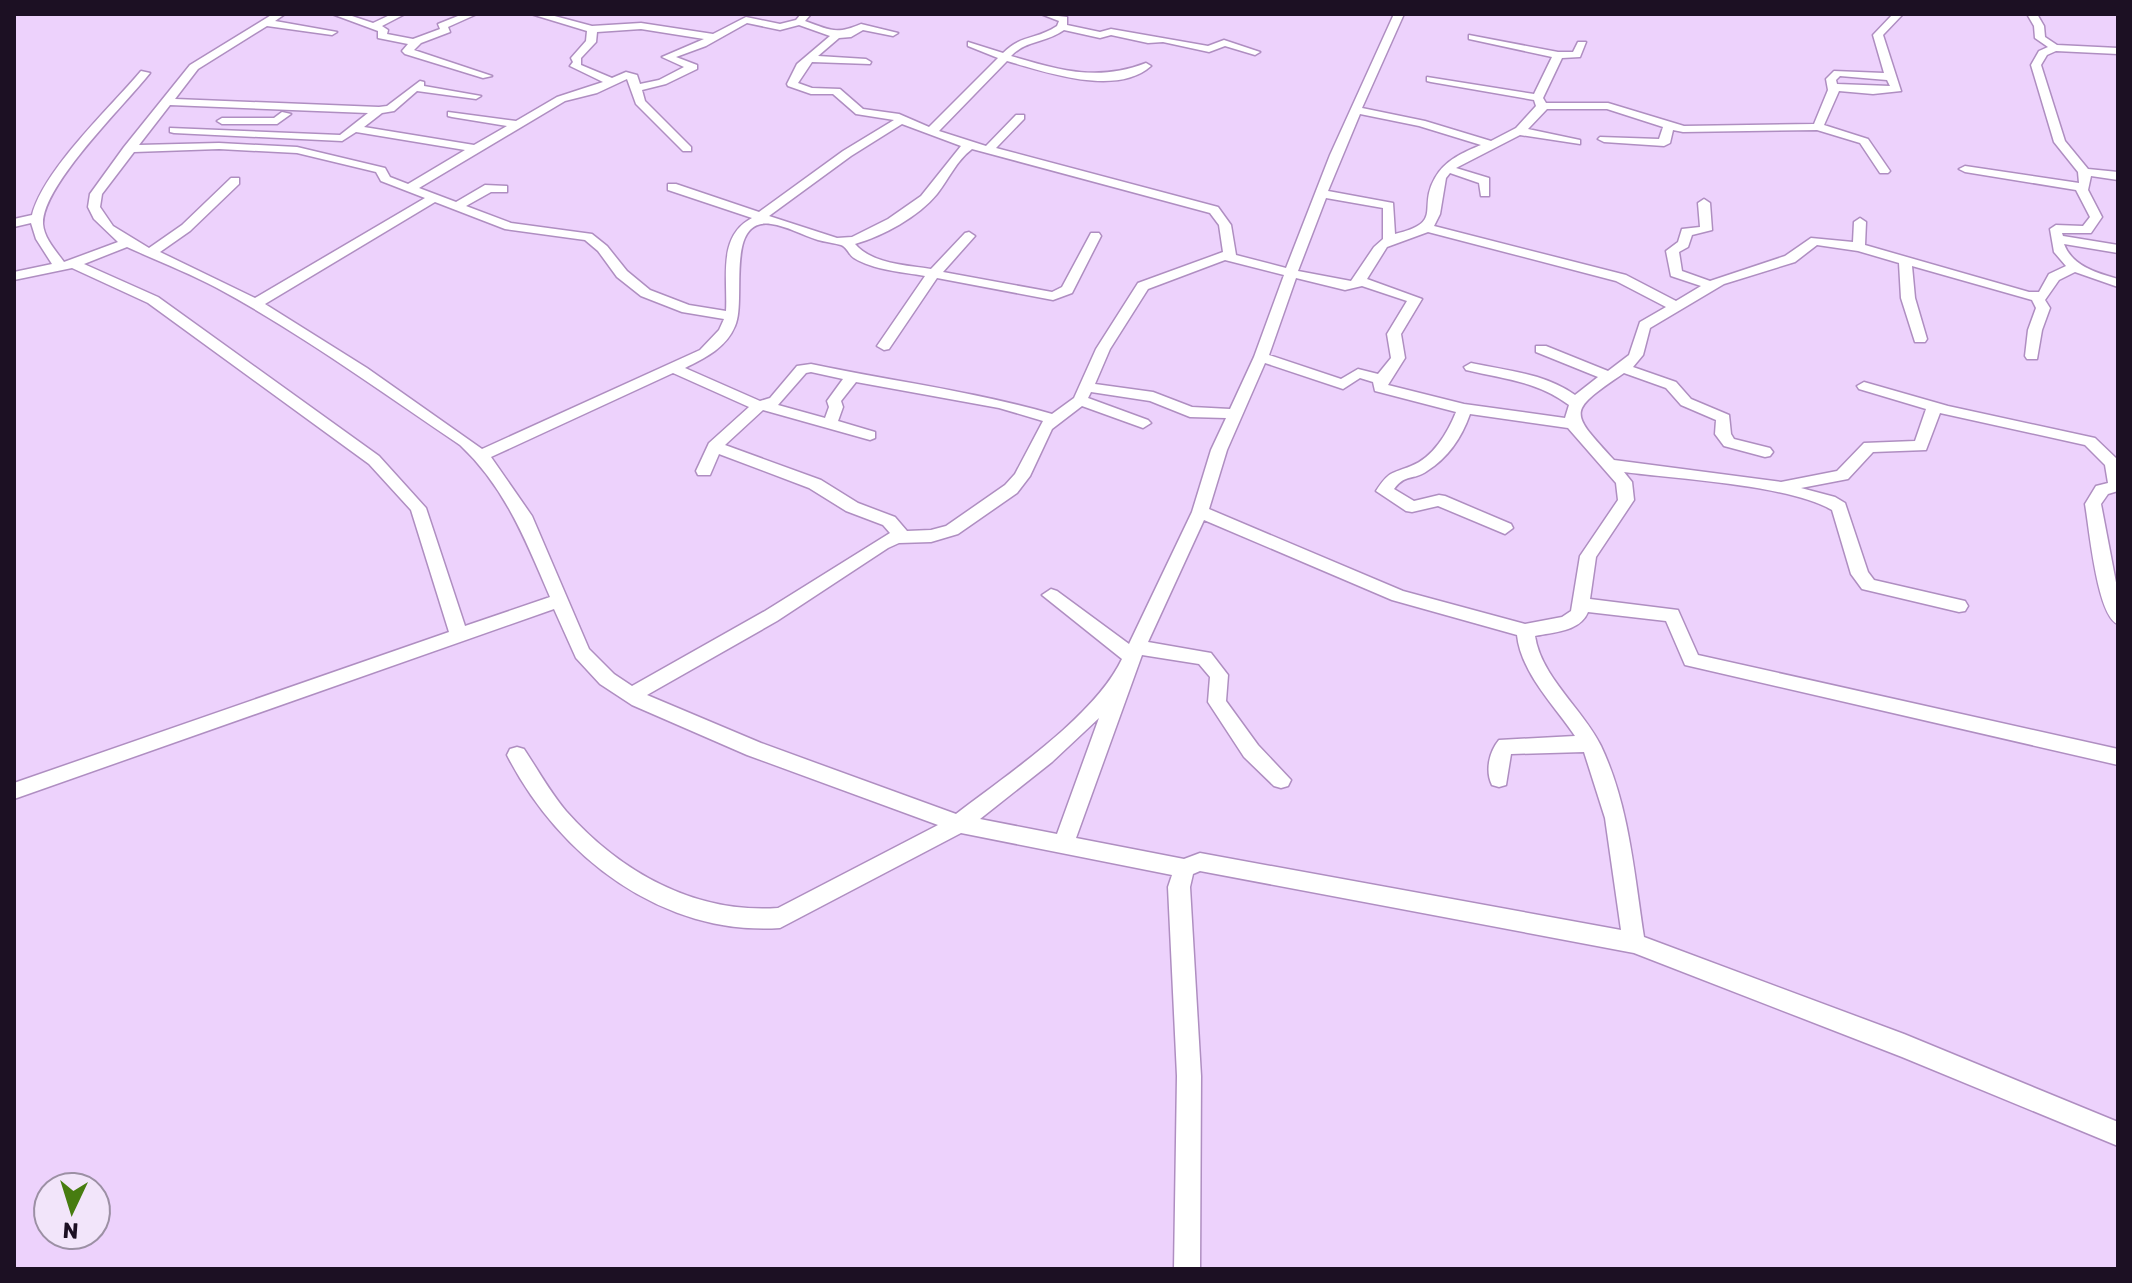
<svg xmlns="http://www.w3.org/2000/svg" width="2132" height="1283" viewBox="0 0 2132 1283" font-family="Rubik,sans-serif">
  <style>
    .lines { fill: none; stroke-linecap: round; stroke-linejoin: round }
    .minor-casing { stroke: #af8ec1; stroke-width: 3 }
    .minor { fill: #fff; fill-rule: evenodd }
  </style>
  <rect width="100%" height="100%" fill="#edd2fc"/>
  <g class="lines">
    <g class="minor-casing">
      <g id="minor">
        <path d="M 273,14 L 285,14 L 275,21 L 337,32 L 332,35 L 267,26 L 198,69 L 175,99 L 379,107 L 387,106 L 420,81 L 424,82 L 424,86 L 481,96 L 476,99 L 417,91 L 394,111 L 382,113 L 364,127 L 474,145 L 507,126 L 452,117 L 448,116 L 448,112 L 516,121 L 557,97 L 603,82 L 570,66 L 573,62 L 571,58 L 586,41 L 587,31 L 531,14 L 547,14 L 592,26 L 641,23 L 713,34 L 746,17 L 780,24 L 796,20 L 801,14 L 811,14 L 805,21 C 830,30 836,35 861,24 L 898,33 L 893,36 L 863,30 L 851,37 L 839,38 L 818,56 L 866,59 L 871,62 L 870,64 L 812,62 L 798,83 L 812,88 L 840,89 L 863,109 L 899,114 L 929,127 L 998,58 L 968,46 L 968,42 L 1003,53 C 1022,34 1036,40 1057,26 L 1059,21 L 1041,14 L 1067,17 L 1067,25 L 1100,32 L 1111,29 L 1208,46 L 1224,40 L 1260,52 L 1255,55 L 1225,46 L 1209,52 L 1163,42 L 1148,43 L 1111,35 L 1100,38 L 1064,30 C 1046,43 1026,40 1011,56 C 1060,70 1097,82 1146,63 L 1151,66 C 1117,97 1045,72 1007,61 L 939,131 L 986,146 L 1016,115 L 1024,115 L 1024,119 L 996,148 L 1218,207 L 1231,225 L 1236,255 L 1286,268 L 1330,155 L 1394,14 L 1404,14 L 1362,108 L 1425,121 L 1491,141 L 1516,128 L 1536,106 L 1534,100 L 1431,82 L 1427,81 L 1427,77 L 1534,94 L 1552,57 L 1469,39 L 1469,35 L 1558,52 L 1573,52 L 1578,42 L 1586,42 L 1580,57 L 1562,58 L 1543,98 L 1546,103 L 1608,103 L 1684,126 L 1814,124 L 1828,90 L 1826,79 L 1834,71 L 1884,73 L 1873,35 L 1893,14 L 1903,14 L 1883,35 L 1901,91 L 1873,94 L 1839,91 L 1824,125 L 1868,139 L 1890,171 L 1888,173 L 1880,173 L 1860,143 L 1817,130 L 1683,132 L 1673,130 L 1670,143 L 1664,146 L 1604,142 L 1598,139 L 1600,137 L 1659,139 L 1663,127 L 1607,109 L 1547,109 L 1528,129 L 1580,140 L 1580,144 L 1520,135 L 1456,168 L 1489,178 L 1489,196 L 1481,196 L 1479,183 L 1450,173 L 1446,178 L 1440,214 L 1434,226 L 1626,275 L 1676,301 L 1701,286 L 1671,276 L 1666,251 L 1678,242 L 1682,229 L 1700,227 L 1698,203 L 1704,199 L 1710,203 L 1712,230 L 1692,235 L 1688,247 L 1679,252 L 1682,271 L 1710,281 L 1785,256 L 1811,238 L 1853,242 L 1854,222 L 1860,218 L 1866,222 L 1865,245 L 2029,292 L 2039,292 L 2049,274 L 2066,266 L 2054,252 L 2050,229 L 2056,225 L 2083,226 L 2090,217 L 2076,190 L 1965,172 L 1959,169 L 1965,166 L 2079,183 L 2078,172 L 2054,142 L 2031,65 L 2039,51 L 2048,47 L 2035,38 L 2034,26 L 2027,14 L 2037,14 L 2044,26 L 2045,37 L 2057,45 L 2118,48 L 2118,54 L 2056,51 L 2047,55 L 2041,65 L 2065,141 L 2088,169 L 2118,172 L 2118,180 L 2091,176 L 2088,190 L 2102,217 L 2091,233 L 2062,233 L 2063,236 L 2118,245 L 2118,253 L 2064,244 C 2072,266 2097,273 2118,279 L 2118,287 L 2075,272 L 2059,280 L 2045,300 L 2050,308 L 2042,330 L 2037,359 L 2027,359 L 2025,356 L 2028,330 L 2036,308 L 2032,300 L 1912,266 L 1915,298 L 1927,339 L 1925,342 L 1915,342 L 1901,298 L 1899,263 L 1858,251 L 1817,245 L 1795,262 L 1724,284 L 1650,328 L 1643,355 L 1633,367 L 1676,382 L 1691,399 L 1729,415 L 1731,434 L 1734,439 L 1770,448 L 1773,452 L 1770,456 L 1765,457 L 1724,446 L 1715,434 L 1716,420 L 1681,405 L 1666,388 L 1624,373 C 1567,412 1569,411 1614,460 L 1781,482 L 1837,471 L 1864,443 L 1915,441 L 1926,409 L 1859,389 L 1857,386 L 1864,382 L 1948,406 L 2095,438 L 2118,460 L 2118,491 L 2108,494 L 2101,504 L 2118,593 L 2118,624 C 2097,617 2089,526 2085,504 L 2096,486 L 2108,483 L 2105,465 L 2085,445 L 1940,413 L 1926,450 L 1873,452 L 1848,479 L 1801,488 L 1835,497 L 1845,503 L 1868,572 L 1874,580 L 1965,601 L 1968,606 L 1965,611 L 1959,612 L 1862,589 L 1851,574 L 1832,510 C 1790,485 1677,479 1624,472 L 1632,482 L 1634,500 L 1596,557 L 1590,599 L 1678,610 L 1698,655 L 2118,749 L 2118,765 L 1685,665 L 1666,621 L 1588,612 C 1580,632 1553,632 1535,636 C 1541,677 1583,709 1601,746 C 1629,805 1634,872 1644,937 L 1904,1034 L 2118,1122 L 2118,1146 L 1902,1057 L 1634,953 L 1200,871 L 1193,874 L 1190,887 L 1201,1076 L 1200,1269 L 1174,1269 L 1177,1076 L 1168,887 L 1172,875 L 961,833 L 780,928 C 663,936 559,857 507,755 L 510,749 L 517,747 L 524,749 C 538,770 550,792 566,811 C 620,872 695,914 778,908 L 938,825 L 747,755 L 632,705 L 600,684 L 576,658 L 554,609 L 14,799 L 14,783 L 449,632 L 411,510 L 369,464 L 148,303 L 72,268 L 14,280 L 14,272 L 52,264 L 36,239 L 31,223 L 14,227 L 14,219 L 32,215 C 44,169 110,108 141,71 L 150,73 C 125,105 42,185 43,224 C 44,238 56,251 64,262 L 118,242 L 94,219 L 88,207 L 90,194 L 124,147 L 190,65 ZM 747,23 L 780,30 L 799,25 L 830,36 L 797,64 L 787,84 L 788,86 L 811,94 L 833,94 L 856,114 L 894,120 L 843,151 L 759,212 L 676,184 L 668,184 L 668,190 L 752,218 C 717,236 728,279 726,311 L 689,305 L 650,290 L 627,271 L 607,246 L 592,234 L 511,223 L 466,206 L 491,192 L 507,192 L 507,186 L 485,185 L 456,202 L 419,188 L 565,101 L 597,93 L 627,79 L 636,104 L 683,151 L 691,151 L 691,147 L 645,101 L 642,90 L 666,84 L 697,69 L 697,65 L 676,57 L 706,46 ZM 641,29 L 704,39 L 662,57 L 684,67 L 659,80 L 640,84 L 637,75 L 626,72 L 612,78 L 581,65 L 581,58 L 596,42 L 597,32 ZM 1840,76 L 1887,80 L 1890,86 L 1837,84 L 1836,80 ZM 170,105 L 368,113 L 340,135 L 170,128 L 170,132 L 174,133 L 342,141 L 356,132 L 465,150 L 408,184 L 390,177 L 385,168 L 297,147 L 219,143 L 139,145 ZM 1360,114 L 1419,126 L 1481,145 C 1464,152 1445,160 1435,178 C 1417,209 1445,222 1395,234 L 1393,203 L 1328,191 ZM 902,124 L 961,146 L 921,196 L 888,219 L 852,237 L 837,238 L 769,216 L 851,156 ZM 219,149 L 297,153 L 376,172 L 381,181 L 425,198 L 255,298 L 160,252 L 190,231 L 239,184 L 239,178 L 231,178 L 182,225 L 149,248 L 113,226 L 100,207 L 102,194 L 134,152 ZM 972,149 L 1210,213 L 1219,225 L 1223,252 L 1138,283 L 1096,349 L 1074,398 L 1052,414 C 973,391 891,381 811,364 L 797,366 L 770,398 L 760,401 L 685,368 C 705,358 726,348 735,326 C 747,301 724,217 771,224 C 787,226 802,235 818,240 C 825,242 834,243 841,245 C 847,247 849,255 854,258 C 873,270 903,272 925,276 L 877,346 L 884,350 L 889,349 L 937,278 L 1053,300 L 1072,293 L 1101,236 L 1099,233 L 1091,233 L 1062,287 L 1052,292 L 943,272 L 975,236 L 969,232 L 965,233 L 931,269 C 906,265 872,264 855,244 C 883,236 918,217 937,194 C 949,179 956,161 972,149 ZM 1326,198 L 1383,208 L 1383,239 L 1374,247 L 1351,281 L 1298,271 ZM 435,202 L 505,229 L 585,240 L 598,251 L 617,277 L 641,296 L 682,312 L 724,319 L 719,330 L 700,350 L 482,449 L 367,368 L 265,304 ZM 1428,232 L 1616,281 L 1666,307 L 1640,322 L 1629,355 L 1608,371 L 1546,346 L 1536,346 L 1536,352 L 1598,377 L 1575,395 C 1544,373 1508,371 1471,363 L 1464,367 L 1466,370 C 1503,379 1537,381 1569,405 L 1565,418 L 1464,404 L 1388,385 L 1405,358 L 1401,334 L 1422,299 L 1367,279 L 1387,247 ZM 127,247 C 157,261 187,272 217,288 C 302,334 380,391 460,445 C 505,487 526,541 550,597 L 465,626 L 426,508 L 379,456 L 158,297 L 84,264 ZM 1225,260 L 1284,275 L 1254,357 L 1230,409 L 1192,407 L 1153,392 L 1095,384 L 1110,349 L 1148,289 ZM 1296,278 L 1345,290 L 1362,286 L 1407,301 L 1387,334 L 1391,358 L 1378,374 L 1358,369 L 1341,379 L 1269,355 ZM 1265,363 L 1343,389 L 1360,378 L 1373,382 L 1375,391 L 1456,412 C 1448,432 1433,458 1411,466 C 1391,474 1389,471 1376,491 L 1406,511 L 1412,512 L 1438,506 L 1505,534 L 1513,528 L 1511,524 L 1445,496 L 1439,495 L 1414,501 L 1394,489 C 1406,473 1413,481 1427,471 C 1448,458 1462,437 1470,414 L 1568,428 L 1616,483 L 1618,500 L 1580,556 L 1571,611 L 1562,617 L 1525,624 L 1403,591 L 1209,509 L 1227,450 ZM 811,372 L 843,379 L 827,401 L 829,407 L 825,418 L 778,405 L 806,373 ZM 673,373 L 749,407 L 709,443 L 696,471 L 698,475 L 710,475 L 719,454 L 809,488 L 846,511 L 883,525 L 890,533 L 765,611 L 632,686 L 614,674 L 589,649 L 532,516 L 491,457 ZM 856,382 L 999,408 L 1043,421 L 1015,474 L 1005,485 L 946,526 L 931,530 L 907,531 L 895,517 L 858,503 L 821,480 L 725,445 L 763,410 L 870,440 L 875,438 L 875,432 L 838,421 L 843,407 L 841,401 ZM 1091,392 L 1150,401 L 1190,417 L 1226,418 L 1211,450 L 1192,512 L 1129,644 L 1057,591 L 1051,589 L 1042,595 L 1122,659 C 1095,716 1008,774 956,814 L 761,743 L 647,695 L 777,621 L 888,548 L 899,543 L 931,542 L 958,534 L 1017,493 L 1030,476 L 1052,429 L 1082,406 L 1143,428 L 1151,423 L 1148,420 L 1088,398 ZM 1204,520 L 1392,600 L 1517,635 C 1521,673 1555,706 1575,736 L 1499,740 C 1489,752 1485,771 1492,785 L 1499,787 L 1506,785 L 1511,754 L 1584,752 L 1605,818 L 1621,930 L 1200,853 L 1184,859 L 1076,838 L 1142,655 L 1199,664 L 1210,677 L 1208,702 L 1244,757 L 1274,786 L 1281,788 L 1288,786 L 1291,780 L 1258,745 L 1226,701 L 1228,675 L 1211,653 L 1148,642 ZM 1099,718 L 1057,834 L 980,819 L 1052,762 Z"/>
        <polygon points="332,14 346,14 373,23 392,14 405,14 382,26 388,30 387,34 413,39 440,29 438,24 463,14 477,14 448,27 450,32 421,43 414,50 492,76 483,78 405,54 402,51 408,44 378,38 378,31"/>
        <polygon points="282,112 291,114 277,124 222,124 217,121 222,118 274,118"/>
      </g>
    </g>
    <use href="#minor" class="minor"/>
  </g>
  <rect width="2132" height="1283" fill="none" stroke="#1c1023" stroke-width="32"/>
  <g transform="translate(72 1211) rotate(184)"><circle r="38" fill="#f2e5fa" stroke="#9c90a4" stroke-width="2"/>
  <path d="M0-6L14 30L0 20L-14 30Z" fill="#477c10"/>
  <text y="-12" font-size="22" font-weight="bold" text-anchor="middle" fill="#1c1023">N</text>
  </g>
</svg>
